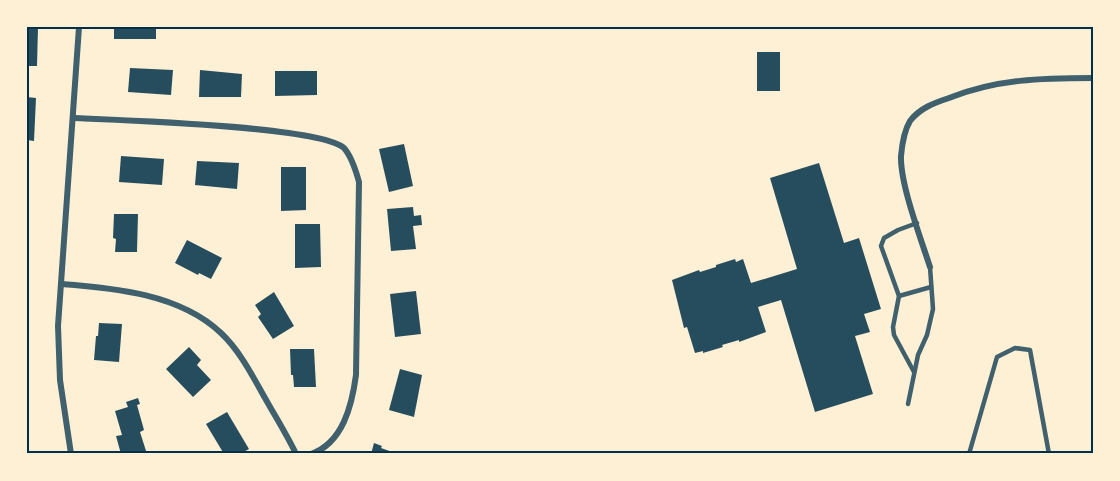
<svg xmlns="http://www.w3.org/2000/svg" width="1120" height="481" viewBox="0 0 1120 481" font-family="'Source Sans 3',sans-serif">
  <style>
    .building { fill: #264d5e }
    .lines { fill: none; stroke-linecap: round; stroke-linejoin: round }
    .service { stroke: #3f606c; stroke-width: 4.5 }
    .minor { stroke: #3f606c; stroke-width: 6 }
    .neatline { fill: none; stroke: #003049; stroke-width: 2 }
  </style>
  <rect width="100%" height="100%" fill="#fdf0d5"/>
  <g class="building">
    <polygon points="27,27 38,27 37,66 27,66"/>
    <rect x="114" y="27" width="42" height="12"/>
    <rect x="757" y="52" width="23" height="39"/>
    <polygon points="130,68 173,70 171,95 128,92"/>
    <polygon points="200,70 242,74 241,97 199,97"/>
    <polygon points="275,71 317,71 317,95 275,96"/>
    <polygon points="27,97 36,98 34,141 27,140"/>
    <polygon points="404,144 413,186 389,192 379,149"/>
    <polygon points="121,156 164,159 162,185 119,182"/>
    <polygon points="197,161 239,163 237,189 195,185"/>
    <polygon points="819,163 844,243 859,238 881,309 864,314 870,332 855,336 873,394 815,412 781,300 758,307 766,332 739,342 739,340 722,345 723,347 703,353 703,351 695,353 687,327 684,328 672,280 699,270 700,272 716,267 716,265 735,259 736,262 743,259 751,283 797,269 770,178"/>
    <polygon points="281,167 306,167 306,210 281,211"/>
    <polygon points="413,207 414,216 421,215 422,225 413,226 416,249 391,251 387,209"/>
    <polygon points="114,214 138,214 137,252 115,252 116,239 113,238"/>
    <polygon points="295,224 320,224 321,267 295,268"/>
    <polygon points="187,240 222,258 211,279 199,273 198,275 175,263"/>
    <polygon points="416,291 421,334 395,337 390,294"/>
    <polygon points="274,292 294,326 273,339 258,317 261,314 255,305"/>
    <polygon points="99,323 122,324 119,362 94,360 96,336 98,336"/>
    <polygon points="189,347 201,360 197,365 211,380 193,397 166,369"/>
    <polygon points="290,349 314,349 316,387 294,387 293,375 291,375"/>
    <polygon points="400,369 422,375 414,417 389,410"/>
    <polygon points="138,398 140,404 137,405 144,430 140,432 147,454 121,454 116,436 122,435 115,411 128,407 126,402"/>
    <polygon points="227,412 249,449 240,454 224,454 206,424"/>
    <polygon points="374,443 382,446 381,448 398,454 371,454"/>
  </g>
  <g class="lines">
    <g class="service">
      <polyline points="899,296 931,287"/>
      <polyline points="914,372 894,335 893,327 899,296 881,246 884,238 898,230 917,223"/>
      <polyline points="908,404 918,355 927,335 933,309 930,267"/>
      <polyline points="969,454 997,357 1015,348 1030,350 1049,454"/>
    </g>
    <g class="minor">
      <path d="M 74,118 C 118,120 320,126 344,148 C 352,157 356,171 359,182 L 356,375 C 352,405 343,443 311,454"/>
      <path d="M 930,267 C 921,239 900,184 901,156 C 902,145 904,131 910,121 C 920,108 934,103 949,98 C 997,79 1042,78 1093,78"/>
      <path d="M 61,284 C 115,288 180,294 221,333 C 240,351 252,375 265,398 C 275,416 287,435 296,454"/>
      <polyline points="71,454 60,380 58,326 79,27"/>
    </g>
  </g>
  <rect width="1120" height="481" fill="none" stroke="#fdf0d5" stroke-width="57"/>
  <rect x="28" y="28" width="1064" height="424" class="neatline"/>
</svg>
